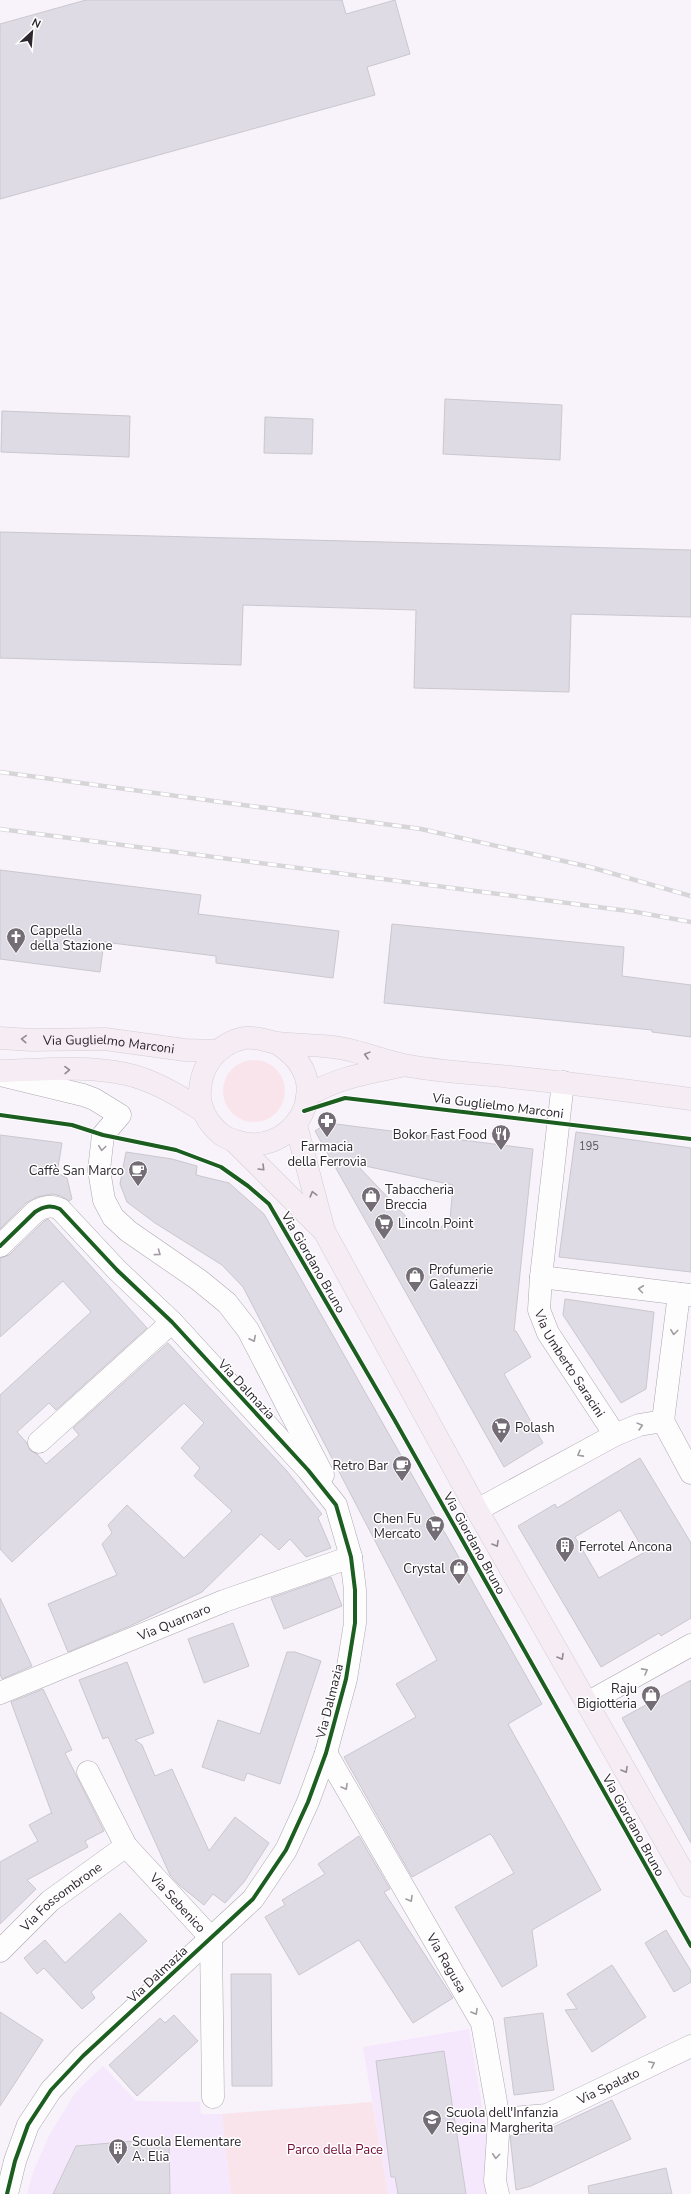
<svg xmlns="http://www.w3.org/2000/svg" width="691" height="2194" viewBox="0 0 691 2194" font-family="'Nunito Sans',sans-serif">
  <style>
    .built { fill: #f6e8fc }
    .green { fill: #f9e4eb }
    .building { fill: #dfdbe4; stroke: #cac7cf; fill-rule: evenodd }
    .lines { fill: none; stroke-linecap: round; stroke-linejoin: round }
    .minor-casing { stroke: #ada8af; stroke-width: 23 }
    .major-casing { stroke: #d3cfd4; stroke-width: 23 }
    .minor { stroke: #fefdfe; stroke-width: 22 }
    .major { stroke: #f5edf3; stroke-width: 22 }
    .rail-casing { stroke: #d7d5d7; stroke-width: 4.5 }
    .rail { stroke: #fff; stroke-width: 3; stroke-dasharray: 9; stroke-linecap: butt }
    .cycleway-casing { stroke: #fff; stroke-width: 6 }
    .cycleway { stroke: #1b5e20; stroke-width: 4 }
    .oneway { stroke: #918a91 }
    .oneway2 { stroke: #a09ca1 }
    .labels { text-anchor: middle; stroke-width: 3; stroke-linejoin: round; paint-order: stroke }
    .number-label { font-size: 11px; fill: #5a535c }
    .poi-label { font-size: 13px; fill: #2d262f; stroke: #fff; text-anchor: start }
    .street-label { font-size: 13px; fill: #2d262f; stroke: #fff }
    .park-label { font-size: 13px; fill: #710932; stroke: #fff }
  </style>
  <rect width="100%" height="100%" fill="#f8f2fa"/>
  <g class="built">
    <polygon points="469,2029 497,2194 388,2194 363,2047"/>
    <polygon points="103,2066 136,2101 200,2102 201,2114 222,2114 231,2194 27,2194 33,2172 50,2134 75,2093"/>
  </g>
  <g class="green">
    <circle cx="254" cy="1091" r="31"/>
    <polygon points="372,2102 388,2194 231,2194 222,2114"/>
  </g>
  <g class="building">
    <polygon points="86,0 342,0 346,14 395,0 410,54 367,67 375,95 0,199 0,24"/>
    <polygon points="445,399 562,405 560,460 443,454"/>
    <polygon points="2,411 130,416 129,457 1,452"/>
    <polygon points="265,417 313,419 312,454 264,453"/>
    <polygon points="0,532 691,550 691,617 571,614 569,692 414,688 416,610 243,605 241,665 0,658"/>
    <polygon points="0,870 201,895 198,914 339,931 333,978 216,963 216,956 104,942 100,972 0,959"/>
    <polygon points="392,924 624,947 622,976 691,985 691,1037 652,1032 652,1030 384,1003"/>
    <path d="M 328,1123 L 533,1149 L 514,1331 L 516,1331 L 531,1357 L 504,1374 L 543,1443 L 504,1467 L 315,1131 L 321,1127 L 324,1130 ZM 356,1164 L 453,1185 L 450,1220 L 437,1230 L 417,1228 Z"/>
    <polygon points="576,1132 691,1148 691,1272 559,1257"/>
    <polygon points="0,1135 62,1143 57,1173 67,1178 72,1199 69,1201 61,1196 52,1194 37,1197 26,1203 0,1229"/>
    <polygon points="126,1152 172,1159 197,1166 196,1175 229,1183 264,1214 542,1704 508,1724 601,1890 532,1930 537,1966 502,1987 455,1907 514,1873 493,1837 490,1834 412,1877 344,1757 416,1717 396,1684 437,1660 243,1287 222,1265 155,1223 127,1202 120,1184"/>
    <polygon points="48,1219 147,1328 56,1410 49,1403 17,1432 27,1443 30,1450 37,1454 46,1464 79,1435 73,1428 168,1343 286,1470 322,1514 318,1518 331,1548 306,1557 290,1539 279,1550 261,1534 202,1592 130,1626 68,1652 48,1604 117,1575 102,1544 112,1533 108,1525 127,1505 184,1558 232,1511 194,1476 200,1468 181,1448 204,1423 184,1403 12,1562 0,1549 0,1395 91,1312 63,1281 0,1337 0,1258 9,1255 43,1222"/>
    <polygon points="565,1299 654,1312 646,1389 621,1403 563,1315"/>
    <path d="M 640,1458 L 691,1543 L 691,1618 L 661,1636 L 659,1633 L 601,1667 L 518,1526 L 555,1504 L 557,1508 ZM 620,1510 L 645,1552 L 599,1578 L 575,1537 Z"/>
    <polygon points="331,1577 342,1606 284,1629 271,1598"/>
    <polygon points="0,1598 32,1666 2,1679 0,1674"/>
    <polygon points="233,1623 249,1666 204,1683 188,1639"/>
    <polygon points="287,1652 295,1652 321,1661 280,1784 247,1773 244,1781 202,1767 218,1720 260,1734"/>
    <polygon points="127,1662 154,1733 135,1740 142,1745 155,1776 172,1769 209,1851 235,1817 269,1843 244,1882 225,1903 213,1894 204,1905 179,1885 170,1875 108,1737 103,1739 79,1680"/>
    <polygon points="691,1680 691,1843 622,1718"/>
    <polygon points="43,1689 72,1750 65,1753 104,1831 85,1841 88,1847 27,1880 36,1889 0,1924 0,1862 38,1841 29,1825 51,1813 52,1814 11,1702"/>
    <polygon points="359,1836 390,1889 384,1892 453,1998 413,2023 359,1940 299,1975 265,1917 285,1905 282,1900 325,1874 318,1864"/>
    <polygon points="120,1913 147,1941 91,1992 95,1998 82,2009 44,1968 37,1974 24,1958 45,1940 65,1963"/>
    <polygon points="666,1930 691,1971 691,1982 674,1992 645,1943"/>
    <polygon points="612,1965 646,2017 592,2052 565,2010 577,2009 567,1994"/>
    <polygon points="231,1974 271,1974 272,2086 232,2086"/>
    <polygon points="0,2012 43,2040 0,2106"/>
    <polygon points="543,2013 554,2090 514,2095 504,2018"/>
    <polygon points="174,2015 198,2041 137,2096 109,2065 160,2018 165,2023"/>
    <polygon points="444,2051 466,2194 398,2194 395,2177 391,2177 376,2061"/>
    <polygon points="612,2100 631,2139 531,2186 516,2190 510,2136 545,2131"/>
    <polygon points="169,2138 170,2194 53,2194 76,2146"/>
    <polygon points="666,2168 672,2194 589,2194 588,2186"/>
  </g>
  <g class="lines">
    <g class="minor-casing">
      <g id="minor">
        <polyline points="0,1075 83,1095 94,1099 120,1115 103,1135 99,1170 104,1200 113,1217 128,1231 199,1280 227,1303 248,1330 323,1475"/>
        <path id="s1" d="M 563,1082 L 541,1277 L 539,1310 L 548,1333 L 615,1435 L 639,1425 L 663,1421 L 691,1473"/>
        <path d="M 0,1246 L 35,1212 C 44,1206 51,1205 60,1209 L 117,1270 L 172,1322 L 308,1470 L 336,1505 L 351,1557 L 355,1590 L 355,1623 L 346,1679 L 326,1753 L 308,1802 L 286,1850 L 253,1899 L 83,2056 L 51,2090 L 28,2125 L 15,2161 L 7,2194"/>
        <polyline points="541,1277 691,1295"/>
        <polyline points="663,1421 679,1294"/>
        <polyline points="39,1442 172,1322"/>
        <polyline points="477,1510 615,1435"/>
        <path id="s2" d="M 0,1693 L 224,1601 L 351,1557"/>
        <polyline points="587,1703 691,1645"/>
        <path id="s3" d="M 326,1753 L 482,2023 L 499,2119 L 495,2181 L 498,2194"/>
        <path id="s4" d="M 88,1772 L 126,1846 L 211,1938 L 213,2097"/>
        <path id="s5" d="M 0,1951 L 50,1901 L 126,1846"/>
        <path id="s6" d="M 499,2119 L 547,2115 L 691,2046"/>
      </g>
    </g>
    <g class="major-casing">
      <g id="major">
        <path id="s7" d="M 0,1038 L 32,1040 L 105,1039 L 185,1050 L 217,1051"/>
        <path d="M 277,1043 C 285,1049 293,1054 299,1063 C 326,1102 286,1153 243,1143 C 235,1141 228,1139 222,1135 C 208,1124 198,1107 200,1089 C 202,1064 218,1044 244,1038 C 256,1036 265,1041 277,1043 C 299,1046 323,1044 345,1049 C 365,1053 384,1061 404,1065 C 438,1072 475,1073 510,1077 C 570,1083 631,1091 691,1099"/>
        <path d="M 0,1071 C 41,1070 85,1065 126,1074 C 154,1080 179,1096 203,1111"/>
        <path d="M 307,1096 C 336,1078 367,1073 401,1066"/>
        <polyline points="296,1125 324,1231 477,1510 691,1886"/>
        <polyline points="234,1141 323,1230"/>
      </g>
    </g>
    <use href="#minor" class="minor"/>
    <use href="#major" class="major"/>
    <g class="rail-casing">
      <g id="rail">
        <polyline points="0,772 421,829 590,867 691,896"/>
        <polyline points="0,829 636,912 691,922"/>
      </g>
    </g>
    <use href="#rail" class="rail"/>
    <g class="cycleway-casing">
      <g id="cycleway">
        <polyline points="304,1111 345,1098 691,1139"/>
        <polyline points="0,1115 72,1125 103,1135 176,1150 221,1167 248,1186 269,1204 394,1419 691,1946"/>
        <path d="M 0,1246 L 35,1212 C 44,1206 51,1205 60,1209 L 117,1270 L 172,1322 L 308,1470 L 336,1505 L 351,1557 L 355,1590 L 355,1623 L 346,1679 L 326,1753 L 308,1802 L 286,1850 L 253,1899 L 83,2056 L 51,2090 L 28,2125 L 15,2161 L 7,2194"/>
      </g>
    </g>
    <use href="#cycleway" class="cycleway"/>
  </g>
  <defs><path id="oneway-chevron" d="M-2-3.5L2.5 0L-2 3.5" fill="none" stroke-width="1.6" stroke-linecap="round" stroke-linejoin="round"/></defs>
  <g class="oneway">
    <use href="#oneway-chevron" transform="translate(24 1039) rotate(-176)"/>
    <use href="#oneway-chevron" transform="translate(367 1055) rotate(-165)"/>
    <use href="#oneway-chevron" transform="translate(67 1070) rotate(-1)"/>
    <use href="#oneway-chevron" transform="translate(262 1168) rotate(45)"/>
    <use href="#oneway-chevron" transform="translate(313 1194) rotate(-105)"/>
    <use href="#oneway-chevron" transform="translate(496 1544) rotate(60)"/>
    <use href="#oneway-chevron" transform="translate(561 1657) rotate(60)"/>
    <use href="#oneway-chevron" transform="translate(625 1770) rotate(60)"/>
  </g>
  <g class="oneway2">
    <use href="#oneway-chevron" transform="translate(102 1148) rotate(97)"/>
    <use href="#oneway-chevron" transform="translate(158 1253) rotate(36)"/>
    <use href="#oneway-chevron" transform="translate(641 1289) rotate(-173)"/>
    <use href="#oneway-chevron" transform="translate(674 1332) rotate(97)"/>
    <use href="#oneway-chevron" transform="translate(253 1339) rotate(63)"/>
    <use href="#oneway-chevron" transform="translate(640 1426) rotate(-15)"/>
    <use href="#oneway-chevron" transform="translate(580 1454) rotate(151)"/>
    <use href="#oneway-chevron" transform="translate(645 1671) rotate(-29)"/>
    <use href="#oneway-chevron" transform="translate(345 1787) rotate(60)"/>
    <use href="#oneway-chevron" transform="translate(410 1899) rotate(60)"/>
    <use href="#oneway-chevron" transform="translate(475 2012) rotate(60)"/>
    <use href="#oneway-chevron" transform="translate(652 2064) rotate(-26)"/>
    <use href="#oneway-chevron" transform="translate(496 2156) rotate(94)"/>
  </g>
  <defs>
    <g id="church-pin" transform="scale(1)"><path d="M0 17L-7.5 6A9.5 9.5 0 1 1 7.5 6Z" fill="#746d76" stroke="#fff"/><path d="M-1.2-6h2.4v3.5h3.3v2.4h-3.3V6h-2.4V-.1h-3.3v-2.4h3.3Z" fill="#fff"/></g>
    <g id="pharmacy-pin" transform="scale(1)"><path d="M0 17L-7.5 6A9.5 9.5 0 1 1 7.5 6Z" fill="#746d76" stroke="#fff"/><path d="M-2-6h4v4h4v4h-4v4h-4v-4h-4v-4h4Z" fill="#fff"/></g>
    <g id="restaurant-pin" transform="scale(1)"><path d="M0 17L-7.5 6A9.5 9.5 0 1 1 7.5 6Z" fill="#746d76" stroke="#fff"/><path d="M-5-6h1v4h1v-4h1v4h1v-4h1v5L-1.5 .5V6h-2V.5L-5-1ZM5-6V6H3V1.5H1.5Q1.5-4 5-6Z" fill="#fff"/></g>
    <g id="cafe-pin" transform="scale(1)"><path d="M0 17L-7.5 6A9.5 9.5 0 1 1 7.5 6Z" fill="#746d76" stroke="#fff"/><path d="M-5.5-4.5H6V0H3Q3 3.5 0 3.5H-2.5Q-5.5 3.5-5.5 0ZM3-3.2v2h1.7v-2ZM-6 4.5H4V6H-6Z" fill="#fff"/></g>
    <g id="shop-pin" transform="scale(1)"><path d="M0 17L-7.5 6A9.5 9.5 0 1 1 7.5 6Z" fill="#746d76" stroke="#fff"/><path d="M-5-2.5h2.3a2.7 3.5 0 0 1 5.4 0H5L5.5 6h-11ZM-1.5-2.5h3a1.5 2.3 0 0 0-3 0Z" fill="#fff"/></g>
    <g id="supermarket-pin" transform="scale(1)"><path d="M0 17L-7.5 6A9.5 9.5 0 1 1 7.5 6Z" fill="#746d76" stroke="#fff"/><path d="M-6-5.5h2.5l.6 2H6L4.5 2H-2.5L-4.4-4H-6ZM-1.5 3.2a1.3 1.3 0 1 0 .1 0ZM3 3.2a1.3 1.3 0 1 0 .1 0Z" fill="#fff"/></g>
    <g id="building-pin" transform="scale(1)"><path d="M0 17L-7.5 6A9.5 9.5 0 1 1 7.5 6Z" fill="#746d76" stroke="#fff"/><path d="M-4-6H4V6H1V3H-1V6H-4ZM-2.5-4.3h1.7v1.8h-1.7ZM.8-4.3h1.7v1.8H.8ZM-2.5-1h1.7V.8h-1.7ZM.8-1h1.7V.8H.8Z" fill="#fff"/></g>
    <g id="school-pin" transform="scale(1)"><path d="M0 17L-7.5 6A9.5 9.5 0 1 1 7.5 6Z" fill="#746d76" stroke="#fff"/><path d="M0-5L7-2L0 1L-7-2ZM-4 1L0 2.5L4 1V4Q0 6-4 4Z" fill="#fff"/></g>
  </defs>
  <g fill-rule="evenodd">
    <use href="#church-pin" x="16" y="937"/>
    <use href="#pharmacy-pin" x="327" y="1121"/>
    <use href="#restaurant-pin" x="501" y="1134"/>
    <use href="#cafe-pin" x="138" y="1170"/>
    <use href="#shop-pin" x="371" y="1196"/>
    <use href="#supermarket-pin" x="384" y="1223"/>
    <use href="#shop-pin" x="415" y="1276"/>
    <use href="#supermarket-pin" x="501" y="1427"/>
    <use href="#cafe-pin" x="402" y="1465"/>
    <use href="#supermarket-pin" x="435" y="1525"/>
    <use href="#building-pin" x="565" y="1546"/>
    <use href="#shop-pin" x="459" y="1568"/>
    <use href="#shop-pin" x="651" y="1695"/>
    <use href="#school-pin" x="432" y="2119"/>
    <use href="#building-pin" x="118" y="2148"/>
  </g>
  <g class="labels">
    <g class="number-label">
      <text x="589" y="1150">195</text>
    </g>
    <g class="poi-label">
      <text x="30" y="935">Cappella<tspan x="30" dy="15">della Stazione</tspan></text>
      <text x="487" y="1139" text-anchor="end">Bokor Fast Food</text>
      <text x="327" y="1151" text-anchor="middle">Farmacia<tspan x="327" dy="15">della Ferrovia</tspan></text>
      <text x="124" y="1175" text-anchor="end">Caffè San Marco</text>
      <text x="385" y="1194">Tabaccheria<tspan x="385" dy="15">Breccia</tspan></text>
      <text x="398" y="1228">Lincoln Point</text>
      <text x="429" y="1274">Profumerie<tspan x="429" dy="15">Galeazzi</tspan></text>
      <text x="515" y="1432">Polash</text>
      <text x="388" y="1470" text-anchor="end">Retro Bar</text>
      <text x="421" y="1523" text-anchor="end">Chen Fu<tspan x="421" dy="15">Mercato</tspan></text>
      <text x="579" y="1551">Ferrotel Ancona</text>
      <text x="445" y="1573" text-anchor="end">Crystal</text>
      <text x="637" y="1693" text-anchor="end">Raju<tspan x="637" dy="15">Bigiotteria</tspan></text>
      <text x="446" y="2117">Scuola dell'Infanzia<tspan x="446" dy="15">Regina Margherita</tspan></text>
      <text x="132" y="2146">Scuola Elementare<tspan x="132" dy="15">A. Elia</tspan></text>
    </g>
    <g class="street-label">
      <text dy="5" stroke="none"><textPath href="#s7" startOffset="109">Via Guglielmo Marconi</textPath></text>
      <text transform="translate(498 1105) rotate(7)" y="5">Via Guglielmo Marconi</text>
      <text transform="translate(314 1262) rotate(60)" y="5">Via Giordano Bruno</text>
      <text dy="5" stroke="none"><textPath href="#s1" startOffset="291">Via Umberto Saracini</textPath></text>
      <text transform="translate(247 1389) rotate(47)" y="5">Via Dalmazia</text>
      <text transform="translate(475 1543) rotate(61)" y="5">Via Giordano Bruno</text>
      <text dy="5" stroke="none"><textPath href="#s2" startOffset="188">Via Quarnaro</textPath></text>
      <text transform="translate(329 1701) rotate(-76)" y="5">Via Dalmazia</text>
      <text transform="translate(634 1825) rotate(61)" y="5">Via Giordano Bruno</text>
      <text dy="5" stroke="none"><textPath href="#s5" startOffset="82">Via Fossombrone</textPath></text>
      <text dy="5" stroke="none"><textPath href="#s4" startOffset="160">Via Sebenico</textPath></text>
      <text dy="5" stroke="none"><textPath href="#s3" startOffset="242">Via Ragusa</textPath></text>
      <text transform="translate(157 1974) rotate(-43)" y="5">Via Dalmazia</text>
      <text dy="5" stroke="none"><textPath href="#s6" startOffset="116">Via Spalato</textPath></text>
    </g>
    <g class="park-label">
      <text x="335" y="2154">Parco della Pace</text>
    </g>
  </g>
  <g transform="translate(32 32) rotate(26)" stroke="#ffffff" stroke-width="3" paint-order="stroke">
  <path d="M0-3L7 15L0 10L-7 15Z" fill="#2d262f"/>
  <text y="-6" font-size="11" font-weight="bold" text-anchor="middle" fill="#2d262f">N</text>
  </g>
</svg>
